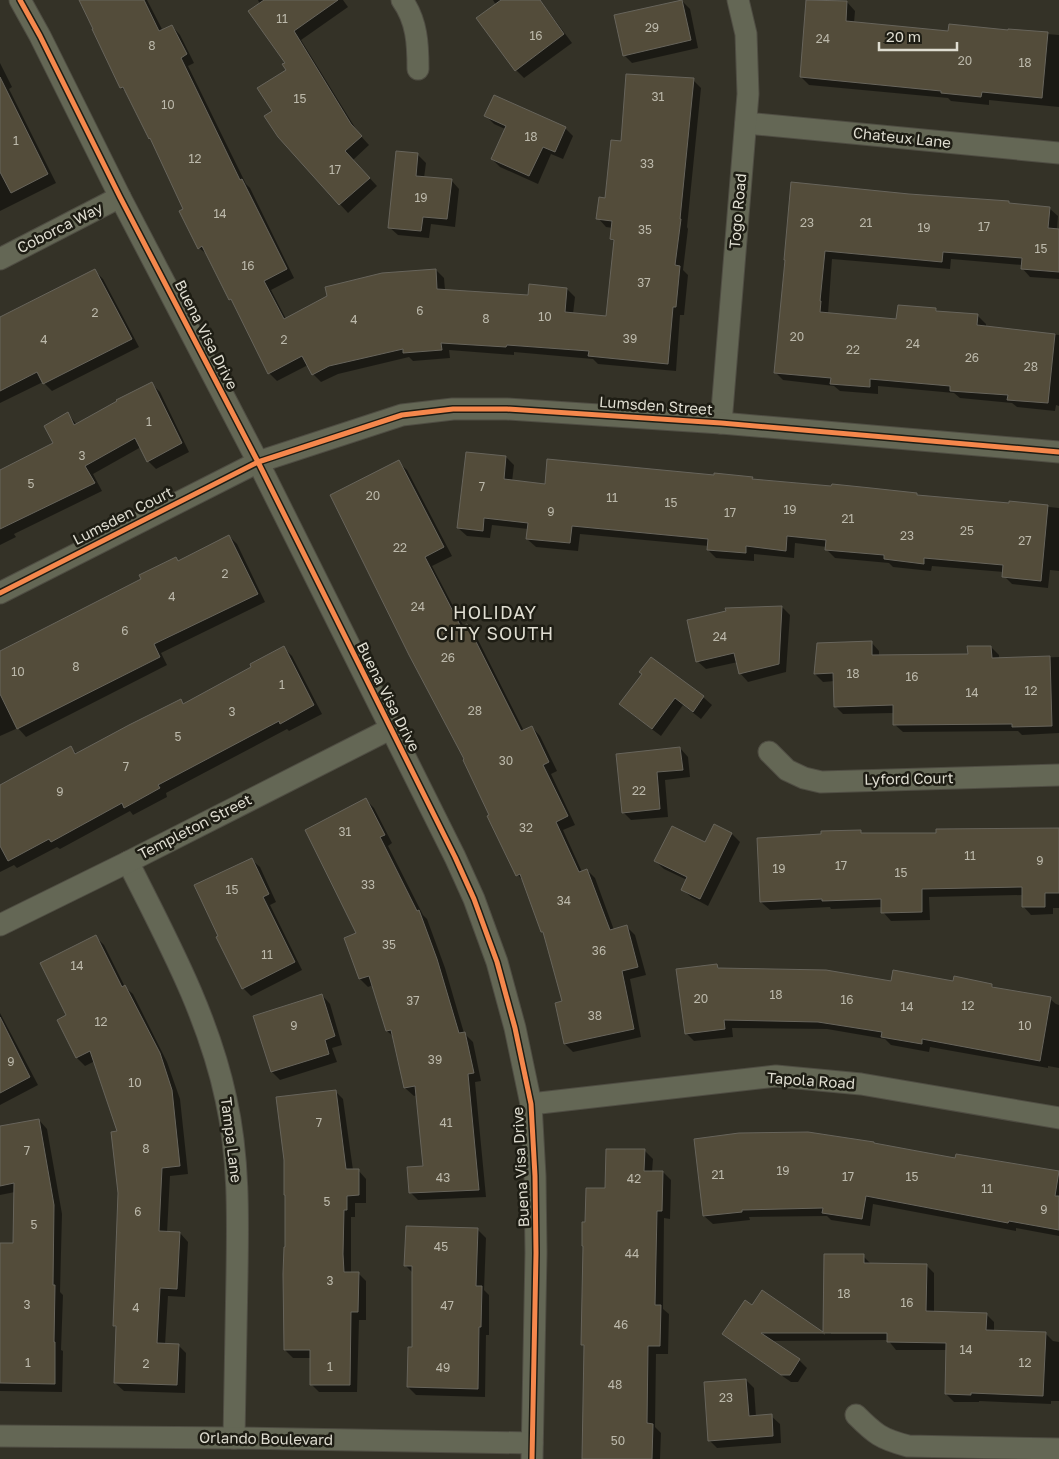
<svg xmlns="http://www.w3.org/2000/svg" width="1059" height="1459" viewBox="0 0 1059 1459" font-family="'Golos Text',sans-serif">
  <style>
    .shadow { fill: #0007; fill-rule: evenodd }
    .building { fill: #534c3a; stroke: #67645b }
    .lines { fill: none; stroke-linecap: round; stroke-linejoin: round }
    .minor-casing { stroke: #4f4d43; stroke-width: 23 }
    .minor { stroke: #646755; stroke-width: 21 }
    .cycleway-casing { stroke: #1e1d14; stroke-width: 8 }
    .cycleway { stroke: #f5874c; stroke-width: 5 }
    .labels { text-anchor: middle; stroke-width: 5; stroke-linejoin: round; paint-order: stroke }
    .number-label { font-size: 12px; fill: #bcb9ab }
    .street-label { font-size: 15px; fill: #dfddd1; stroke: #1e1d14 }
    .quarter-label { font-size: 18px; letter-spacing: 1px; fill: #dfddd1; stroke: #1e1d14 }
  </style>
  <rect width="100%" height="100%" fill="#343227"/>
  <g class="shadow">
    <polygon points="80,0 147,0 163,31 172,26 180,35 194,63 188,66 246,184 250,188 294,278 271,290 286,319 436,270 444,278 445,290 529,296 567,289 575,297 573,314 607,317 615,243 611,239 613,228 606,227 598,218 606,199 623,142 693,80 701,88 687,227 688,229 683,270 688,275 684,315 680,315 676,371 598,364 593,359 514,352 514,355 449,350 450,358 413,361 409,357 338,374 321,382 313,374 308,365 277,381 269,373 234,303 230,299 208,255 199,248 185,209 152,140 150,138 128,94 121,87 95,29"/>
    <polygon points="258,0 343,0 348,7 301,40 359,134 369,145 353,160 377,186 348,213 279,137 274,112 288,71 286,63"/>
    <polygon points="493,0 540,0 572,43 524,78 516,70 496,5"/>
    <polygon points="807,0 847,2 855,11 854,23 949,32 950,26 1059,35 1059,107 989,100 989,105 951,101 948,98 809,85 801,77"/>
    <polygon points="682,1 690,9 698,48 632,63 624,55"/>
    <polygon points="0,63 12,87 9,89 56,183 0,211"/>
    <polygon points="486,116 565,128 573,136 563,159 551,154 538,184 500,167 492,159 505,129 494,124"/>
    <polygon points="418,155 426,163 424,178 451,180 459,189 455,227 431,224 429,238 398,235 389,227"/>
    <polygon points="1010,205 1049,208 1058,216 1057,230 1059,230 1059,279 1030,277 1022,268 1022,265 951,259 950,269 832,259 828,314 898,320 936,309 938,312 978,316 986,324 986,327 1059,335 1059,406 1056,405 1055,411 1017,407 1012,403 960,398 954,393 878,386 878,394 840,391 834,386 783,380 775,372 785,260"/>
    <polygon points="95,271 103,279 139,347 52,391 43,382 0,403 0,319"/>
    <polygon points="151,383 160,392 189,452 156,469 148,461 141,447 93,474 102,491 14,534 16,537 0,545 0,471 55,444 68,414 77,425"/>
    <polygon points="506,457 514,465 512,482 546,485 715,476 752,478 754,480 916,494 919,497 1010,505 1010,503 1059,508 1059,571 1050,570 1048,588 1012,584 1004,576 1004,572 932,566 931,571 893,567 889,563 835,558 827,550 827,547 795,543 794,558 754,554 754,561 716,558 708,550 709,546 580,534 578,551 536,547 527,539 528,529 492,525 490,538 467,536 458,528"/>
    <polygon points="398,462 407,470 452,556 432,566 464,627 467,626 475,634 524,731 532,727 540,736 557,771 551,774 575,825 563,830 582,872 587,870 595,878 614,930 627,927 635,935 646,975 630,979 641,1037 573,1052 565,1044 557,1004 564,1002 545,935 542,932 523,881 518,875 491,815"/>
    <polygon points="229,536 237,544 265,602 161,653 167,665 26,737 18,728 0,736 0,652"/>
    <polygon points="782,607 790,615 786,672 748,682 740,673 738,662 706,669 697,661 728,612 727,609"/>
    <polygon points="871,642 879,651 879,656 969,655 991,647 999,655 999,659 1059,657 1059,733 1022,735 1018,731 903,732 894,724 894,713 843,714 835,706 835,681 823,682 815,674"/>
    <polygon points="284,648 292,656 322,714 289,731 287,729 166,793 167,797 133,815 130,811 60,849 57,847 17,868 14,865 0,872 0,785 1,786 70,747 78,755 180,700 185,705 253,668"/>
    <polygon points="643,674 703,697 712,705 701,719 683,705 661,736 629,712 621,704"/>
    <polygon points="680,748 688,757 690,777 665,780 668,817 631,820 623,812 618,755"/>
    <polygon points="366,800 374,808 392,843 388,846 423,915 427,919 445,968 464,1033 473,1042 481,1081 475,1082 486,1197 418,1200 410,1192 424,1167 417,1095 414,1096 405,1088 395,1038 387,1031 373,985 368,987 360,979 358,934"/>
    <polygon points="1059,829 1059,908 1053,908 1053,914 1031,915 1023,906 1023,895 929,897 930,920 891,921 883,912 883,907 831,909 830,907 770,910 761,902 860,832 863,835 938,834"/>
    <polygon points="732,834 740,842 708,906 691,897 682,889 687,880 664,869 655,861 706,844"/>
    <polygon points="251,859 260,867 276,902 270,905 302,970 251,996 243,988"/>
    <polygon points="96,937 104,945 125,987 133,994 167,1062 180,1099 188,1174 170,1176 167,1233 180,1233 188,1242 185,1297 168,1296 165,1345 178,1345 186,1353 185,1393 124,1391 115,1383 117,1328 114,1326 119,1193 119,1132 95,1061 85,1066 77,1058 58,1020 67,1016"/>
    <polygon points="717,966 721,969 892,982 954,982 992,985 996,989 1050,999 1056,1004 1059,1005 1059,1068 1048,1066 1048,1068 930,1047 929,1052 891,1045 885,1039 827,1029 732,1028 733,1037 694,1041 686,1033"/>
    <polygon points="322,995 330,1004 342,1045 332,1048 337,1062 280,1080 272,1072 254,1016"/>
    <polygon points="0,1013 38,1085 0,1105"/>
    <polygon points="335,1091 343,1099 353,1170 358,1170 366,1179 366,1203 355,1203 355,1217 351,1217 351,1273 358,1273 366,1281 366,1320 359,1320 357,1392 319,1392 311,1384 312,1358 293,1358 285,1350"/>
    <polygon points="39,1120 47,1129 62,1214 60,1292 63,1295 61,1350 63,1351 62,1392 0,1391 0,1244 14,1244 15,1192 0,1195 0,1127"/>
    <polygon points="695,1140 956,1159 957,1155 1059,1173 1059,1236 1016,1228 1016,1231 873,1204 870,1226 831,1220 827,1216 749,1217 750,1220 713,1224 704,1216"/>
    <polygon points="645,1151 653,1159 652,1172 663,1172 671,1180 670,1219 664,1218 663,1309 669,1314 668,1354 656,1354 655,1427 661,1433 660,1459 583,1459 585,1347 582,1344 586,1223 606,1189"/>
    <polygon points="407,1227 478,1230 486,1238 484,1290 489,1295 489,1335 486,1335 485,1397 416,1395 408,1387 413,1348 414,1274 406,1266"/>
    <path d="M 825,1256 L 863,1256 L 871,1264 L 926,1265 L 934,1273 L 934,1312 L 986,1314 L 994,1322 L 994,1332 L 1045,1333 L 1053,1341 L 1059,1342 L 1059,1401 L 1051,1401 L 1051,1404 L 979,1401 L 979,1402 L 954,1402 L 946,1394 L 947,1350 L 896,1350 L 888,1340 L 770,1341 L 799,1360 L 807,1368 L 798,1382 L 791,1382 L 732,1341 L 724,1333 L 753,1307 L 763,1292 L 825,1335 ZM 831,1331 L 893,1331 L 893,1334 L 831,1334 Z"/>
    <polygon points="746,1380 754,1388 756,1417 771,1416 780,1424 781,1443 717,1448 709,1440"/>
  </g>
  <g class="building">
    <polygon points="79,0 144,0 159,31 172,25 187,54 181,58 240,180 242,179 287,269 264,281 284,319 327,296 325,287 382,273 436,269 437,289 528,295 529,284 567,288 565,312 606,316 614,240 610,239 612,221 596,219 599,197 605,198 611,140 621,141 626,74 694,78 680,219 681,219 675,265 680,266 676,307 673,307 668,364 588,356 589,351 507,345 506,347 441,343 442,350 403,353 403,349 329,366 312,375 302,356 268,374 231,299 229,300 202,246 198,249 179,211 183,209 150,138 149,139 123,87 120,88 92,29 93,29"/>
    <polygon points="264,0 338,0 294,31 351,124 362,136 345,151 370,178 339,205 278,137 264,116 272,111 257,88 286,70 282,64 285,63 248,11"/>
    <polygon points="501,0 540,0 564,34 515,71 476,18"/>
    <polygon points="682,0 691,40 623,56 614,15"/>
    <polygon points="806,0 847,1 846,21 948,31 949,24 1008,30 1008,29 1048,32 1042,98 982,92 981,97 941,93 941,91 800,77"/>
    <polygon points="0,77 48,174 11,193 0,172"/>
    <polygon points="494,95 566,127 555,152 543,147 529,176 491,159 506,126 484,116"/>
    <polygon points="396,151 418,153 416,176 452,179 447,219 423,217 421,231 388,228"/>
    <polygon points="791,182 909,194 1009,201 1009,203 1050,207 1048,228 1059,229 1059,272 1021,269 1022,258 943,252 942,262 825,251 820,301 821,301 820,312 896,319 898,305 936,308 936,311 978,314 977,325 1055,334 1048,403 1007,400 1008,395 950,391 950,386 870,379 870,387 830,384 831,378 774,373 785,260 784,260"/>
    <polygon points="95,269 132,339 43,384 37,372 0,391 0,317"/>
    <polygon points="152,382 182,443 147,462 135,438 85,466 95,483 0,529 0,470 53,443 44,426 68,412 74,425 117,401 116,400"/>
    <polygon points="466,452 506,456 504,479 545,484 547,459 714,475 714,473 753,477 752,479 831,486 832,484 871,488 917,493 917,495 1009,503 1009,501 1048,505 1041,581 1002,577 1003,565 924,558 924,564 884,559 884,555 825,550 826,540 787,536 786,551 746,546 746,553 707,550 708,539 572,526 570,543 526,539 528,523 484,518 483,531 457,528"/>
    <polygon points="399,460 444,547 425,557 461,627 467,624 521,731 532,726 549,762 543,765 568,816 556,822 579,872 587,869 610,930 627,925 638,967 622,971 634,1029 564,1044 555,1003 562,1001 543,932 541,932 520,874 516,876 487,816 489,815 463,760 464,759 409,655 330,495"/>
    <polygon points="229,535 258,594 154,644 160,657 17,729 0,694 0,651 141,579 139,575 176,557 178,561"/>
    <polygon points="782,606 779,664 739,674 734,653 696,662 687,620 726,611 725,608"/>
    <polygon points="872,641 872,655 968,654 967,646 991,646 992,658 1050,656 1052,726 1012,727 1012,724 893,725 893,705 834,707 833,673 814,674 817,643"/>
    <polygon points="284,646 314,705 280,724 279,721 158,785 160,788 124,808 122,803 51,842 49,839 8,861 0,846 0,785 71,746 75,754 129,725 181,699 183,704 251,667 250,664"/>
    <polygon points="651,657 704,696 693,712 675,698 652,729 619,704 642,674 639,672"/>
    <polygon points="680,747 683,770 657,772 660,809 622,813 616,754"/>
    <polygon points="366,798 385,835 380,837 417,911 419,910 437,959 459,1033 465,1032 474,1073 468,1074 479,1190 409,1193 407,1167 423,1166 415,1086 404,1088 391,1030 386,1031 369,976 359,979 344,938 356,933 305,830"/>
    <polygon points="714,824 732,833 700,899 681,890 687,877 654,861 672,826 705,842"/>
    <polygon points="1059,828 1059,893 1045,893 1045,907 1022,907 1022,887 922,889 922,912 881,913 881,899 822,901 822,899 760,902 757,838 821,834 821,831 861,830 861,833 936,833 936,829"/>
    <polygon points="252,858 269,894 263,897 295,962 242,989 216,937 218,936 194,885"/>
    <polygon points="96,935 122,987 125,985 160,1053 172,1090 180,1166 162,1168 159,1231 180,1232 177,1289 160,1288 157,1343 179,1344 177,1385 114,1383 116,1326 113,1326 118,1193 111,1132 117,1131 90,1051 76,1058 57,1020 66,1015 40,963"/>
    <polygon points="717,964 718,968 826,970 891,981 893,970 953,981 954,976 992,984 992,987 1051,997 1040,1061 922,1039 922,1044 881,1037 882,1032 818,1022 724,1020 725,1029 685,1034 676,969"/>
    <polygon points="322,994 335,1036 325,1040 329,1054 271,1072 253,1016"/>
    <polygon points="0,1017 30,1077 0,1093"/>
    <polygon points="336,1090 346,1169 359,1169 359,1195 347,1196 347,1210 344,1210 343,1254 344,1272 359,1272 358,1312 351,1312 350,1385 310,1385 310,1350 284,1350 283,1274 284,1247 285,1247 285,1195 284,1195 284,1160 276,1097"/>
    <polygon points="39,1119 54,1205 53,1285 55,1285 54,1342 55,1342 55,1384 0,1383 0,1243 13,1243 14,1183 0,1186 0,1126"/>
    <polygon points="808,1132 874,1142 874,1143 955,1158 956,1154 1059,1171 1055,1196 1059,1196 1059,1230 1009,1221 1008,1223 866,1196 862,1219 822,1213 823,1208 742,1210 742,1212 703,1216 694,1139 739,1133"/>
    <polygon points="606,1149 645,1149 644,1171 663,1171 662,1211 657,1211 655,1305 661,1305 660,1346 648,1346 647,1423 653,1424 652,1459 582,1459 584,1345 581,1345 583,1246 582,1246 582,1222 585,1222 586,1188 605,1188"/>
    <polygon points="406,1226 478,1228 476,1286 482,1286 481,1327 479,1327 478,1389 407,1387 408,1347 412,1347 412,1266 404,1266"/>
    <polygon points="824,1254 864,1254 864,1263 927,1264 926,1311 987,1313 986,1330 1046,1332 1043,1396 971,1393 971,1395 945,1394 946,1343 887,1342 887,1333 761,1333 800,1359 790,1375 781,1375 722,1334 745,1300 752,1305 762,1290 823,1332"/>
    <polygon points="746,1379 749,1416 772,1414 773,1436 708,1441 704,1382"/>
  </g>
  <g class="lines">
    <g class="minor-casing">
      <g id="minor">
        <polyline points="20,0 40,36 120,197 258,462 455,857 474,899 497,962 515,1028 531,1104 535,1176 536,1253 532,1459"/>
        <path d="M 402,0 C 417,21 418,44 418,69"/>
        <polyline points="746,123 1059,153"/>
        <polyline points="0,259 120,197"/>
        <polyline points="721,423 748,94 746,34 738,0"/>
        <polyline points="0,593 258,462 402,415 453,409 507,409 721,423 1059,452"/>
        <polyline points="769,752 787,770 804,778 821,782 1059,775"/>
        <path d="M 128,862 C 166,938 208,1014 226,1099 C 239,1157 238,1216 237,1275 C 236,1330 235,1384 234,1438"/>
        <polyline points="0,925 128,862 390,729"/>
        <polyline points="531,1104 776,1076 861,1084 1059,1118"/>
        <path d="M 856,1415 C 875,1434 881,1439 908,1446 L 1059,1449"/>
        <polyline points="0,1436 234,1438 532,1443"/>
      </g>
    </g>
    <use href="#minor" class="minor"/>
    <g class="cycleway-casing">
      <g id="cycleway">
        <polyline points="20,0 40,36 120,197 258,462 455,857 474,899 497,962 515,1028 531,1104 535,1176 536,1253 532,1459"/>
        <polyline points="0,593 258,462 402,415 453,409 507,409 721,423 1059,452"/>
      </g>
    </g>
    <use href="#cycleway" class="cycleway"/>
  </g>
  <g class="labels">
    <g class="number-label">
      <text x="282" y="23">11</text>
      <text x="652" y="32">29</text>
      <text x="536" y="40">16</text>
      <text x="823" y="43">24</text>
      <text x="152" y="50">8</text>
      <text x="965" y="65">20</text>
      <text x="1025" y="67">18</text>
      <text x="658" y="101">31</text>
      <text x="300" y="103">15</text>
      <text x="168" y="109">10</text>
      <text x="531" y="141">18</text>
      <text x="16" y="145">1</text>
      <text x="195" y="163">12</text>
      <text x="647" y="168">33</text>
      <text x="335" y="174">17</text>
      <text x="421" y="202">19</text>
      <text x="220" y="218">14</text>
      <text x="807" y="227">23</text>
      <text x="866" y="227">21</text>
      <text x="984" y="231">17</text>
      <text x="924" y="232">19</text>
      <text x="645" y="234">35</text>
      <text x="1041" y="253">15</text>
      <text x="248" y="270">16</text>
      <text x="644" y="287">37</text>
      <text x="420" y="315">6</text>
      <text x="95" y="317">2</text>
      <text x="545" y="321">10</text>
      <text x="486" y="323">8</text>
      <text x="354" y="324">4</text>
      <text x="797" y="341">20</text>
      <text x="630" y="343">39</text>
      <text x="44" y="344">4</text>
      <text x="284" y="344">2</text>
      <text x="913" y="348">24</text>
      <text x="853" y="354">22</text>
      <text x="972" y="362">26</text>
      <text x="1031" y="371">28</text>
      <text x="149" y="426">1</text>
      <text x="82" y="460">3</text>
      <text x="31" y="488">5</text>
      <text x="482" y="491">7</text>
      <text x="373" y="500">20</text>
      <text x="612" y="502">11</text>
      <text x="671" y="507">15</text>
      <text x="790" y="514">19</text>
      <text x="551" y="516">9</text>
      <text x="730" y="517">17</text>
      <text x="848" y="523">21</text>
      <text x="967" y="535">25</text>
      <text x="907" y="540">23</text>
      <text x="1025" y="545">27</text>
      <text x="400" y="552">22</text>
      <text x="225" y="578">2</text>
      <text x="172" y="601">4</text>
      <text x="418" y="611">24</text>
      <text x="125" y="635">6</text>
      <text x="720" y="641">24</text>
      <text x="448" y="662">26</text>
      <text x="76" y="671">8</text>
      <text x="18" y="676">10</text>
      <text x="853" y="678">18</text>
      <text x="912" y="681">16</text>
      <text x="282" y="689">1</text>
      <text x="1031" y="695">12</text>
      <text x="972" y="697">14</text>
      <text x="475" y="715">28</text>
      <text x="232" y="716">3</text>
      <text x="178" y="741">5</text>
      <text x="506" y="765">30</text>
      <text x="126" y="771">7</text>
      <text x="639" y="795">22</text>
      <text x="60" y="796">9</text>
      <text x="526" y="832">32</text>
      <text x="345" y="836">31</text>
      <text x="970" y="860">11</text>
      <text x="1040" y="865">9</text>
      <text x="841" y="870">17</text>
      <text x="779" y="873">19</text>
      <text x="901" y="877">15</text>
      <text x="368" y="889">33</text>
      <text x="232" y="894">15</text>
      <text x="564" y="905">34</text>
      <text x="389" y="949">35</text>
      <text x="599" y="955">36</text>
      <text x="267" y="959">11</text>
      <text x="77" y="970">14</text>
      <text x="776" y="999">18</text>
      <text x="701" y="1003">20</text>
      <text x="847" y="1004">16</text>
      <text x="413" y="1005">37</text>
      <text x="968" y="1010">12</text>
      <text x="907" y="1011">14</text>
      <text x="595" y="1020">38</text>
      <text x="101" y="1026">12</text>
      <text x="294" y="1030">9</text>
      <text x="1025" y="1030">10</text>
      <text x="435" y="1064">39</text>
      <text x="11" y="1066">9</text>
      <text x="135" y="1087">10</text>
      <text x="319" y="1127">7</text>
      <text x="446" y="1127">41</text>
      <text x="146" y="1153">8</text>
      <text x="27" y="1155">7</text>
      <text x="783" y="1175">19</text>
      <text x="718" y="1179">21</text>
      <text x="848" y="1181">17</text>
      <text x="912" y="1181">15</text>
      <text x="443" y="1182">43</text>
      <text x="634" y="1183">42</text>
      <text x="987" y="1193">11</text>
      <text x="327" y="1206">5</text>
      <text x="1044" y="1214">9</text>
      <text x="138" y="1216">6</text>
      <text x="34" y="1229">5</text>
      <text x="441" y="1251">45</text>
      <text x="632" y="1258">44</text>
      <text x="330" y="1285">3</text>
      <text x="844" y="1298">18</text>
      <text x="907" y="1307">16</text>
      <text x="27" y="1309">3</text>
      <text x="447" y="1310">47</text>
      <text x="136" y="1312">4</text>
      <text x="621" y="1329">46</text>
      <text x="966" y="1354">14</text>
      <text x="28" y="1367">1</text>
      <text x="1025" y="1367">12</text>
      <text x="146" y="1368">2</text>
      <text x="330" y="1371">1</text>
      <text x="443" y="1372">49</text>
      <text x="615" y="1389">48</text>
      <text x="726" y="1402">23</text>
      <text x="618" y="1445">50</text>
    </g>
    <g class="street-label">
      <text transform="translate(902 138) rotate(6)" y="5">Chateux Lane</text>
      <text transform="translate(738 211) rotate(-85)" y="5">Togo Road</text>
      <text transform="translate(60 228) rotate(-27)" y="5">Coborca Way</text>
      <text transform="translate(206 335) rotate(63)" y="5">Buena Visa Drive</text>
      <text transform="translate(656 406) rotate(4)" y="5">Lumsden Street</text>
      <text transform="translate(123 516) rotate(-27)" y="5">Lumsden Court</text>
      <text transform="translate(388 697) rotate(63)" y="5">Buena Visa Drive</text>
      <text transform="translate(909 779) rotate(-1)" y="5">Lyford Court</text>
      <text transform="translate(195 827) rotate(-27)" y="5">Templeton Street</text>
      <text transform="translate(811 1081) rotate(4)" y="5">Tapola Road</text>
      <text transform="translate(231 1140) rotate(83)" y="5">Tampa Lane</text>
      <text transform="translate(521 1167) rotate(-93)" y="5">Buena Visa Drive</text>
      <text transform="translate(266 1439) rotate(1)" y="5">Orlando Boulevard</text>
    </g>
    <g class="quarter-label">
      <text x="495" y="619">HOLIDAY<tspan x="495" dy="21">CITY SOUTH</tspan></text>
    </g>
  </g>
  <path d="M879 42v8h78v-8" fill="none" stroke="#dfddd1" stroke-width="2.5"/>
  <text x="886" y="42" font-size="15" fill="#dfddd1" stroke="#1e1d14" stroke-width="4" paint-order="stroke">20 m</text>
</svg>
